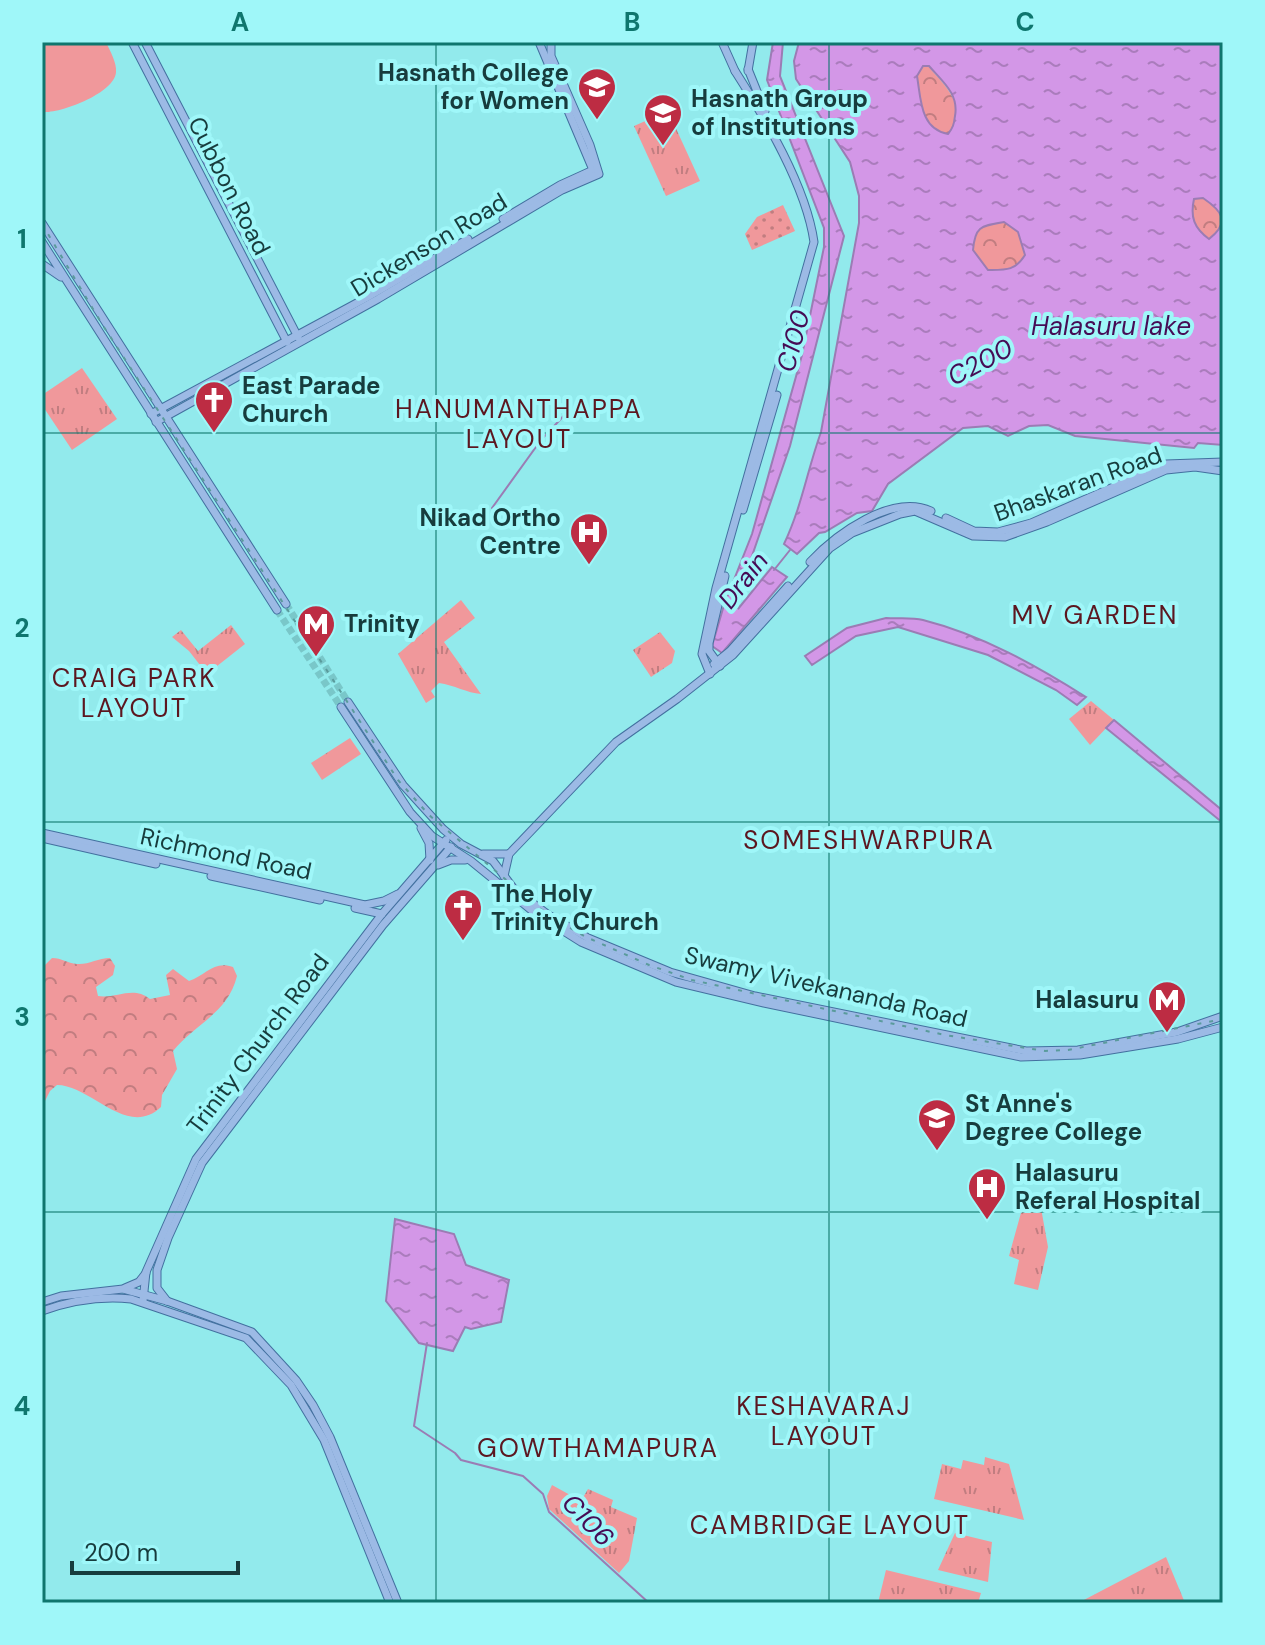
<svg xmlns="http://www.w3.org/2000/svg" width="1265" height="1645" viewBox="0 0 1265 1645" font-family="'DM Sans',sans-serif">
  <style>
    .grass { fill: url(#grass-tufts) }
    .forest { fill: url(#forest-crowns) }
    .garden { fill: url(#garden-dots) }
    .pitch { fill: #f0989b }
    .water { fill: url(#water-ripples); stroke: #9b7cb4; stroke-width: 2; fill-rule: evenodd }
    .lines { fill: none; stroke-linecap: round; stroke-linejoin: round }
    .stream { stroke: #9b7cb4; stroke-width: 2 }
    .major-tunnel { stroke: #79c7c9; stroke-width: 7; stroke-dasharray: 7 3.5; stroke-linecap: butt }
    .major-casing { stroke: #43709f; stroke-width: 9 }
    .major { stroke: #9cbae5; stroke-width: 7 }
    .rail { stroke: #5a9b9c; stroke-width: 2; stroke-dasharray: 4 8; stroke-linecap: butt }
    .grid { fill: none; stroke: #0f766e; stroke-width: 2; stroke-opacity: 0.55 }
    .labels { text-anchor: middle; stroke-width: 8; stroke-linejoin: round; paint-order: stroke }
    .poi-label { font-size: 24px; font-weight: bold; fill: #173c3d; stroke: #9ff7f9; text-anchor: start }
    .street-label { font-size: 24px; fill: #173c3d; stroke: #9ff7f9 }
    .water-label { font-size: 26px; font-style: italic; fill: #460c55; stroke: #9ff7f9 }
    .neighbourhood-label { font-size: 26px; letter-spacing: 2px; fill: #5c1720; stroke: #9ff7f9 }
    .neatline { fill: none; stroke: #0f766e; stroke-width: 3 }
    .grid-label { font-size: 26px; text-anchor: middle; font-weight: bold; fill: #0f766e }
  </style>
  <defs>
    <pattern id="grass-tufts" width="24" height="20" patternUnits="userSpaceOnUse" patternTransform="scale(2)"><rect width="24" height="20" fill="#f0989b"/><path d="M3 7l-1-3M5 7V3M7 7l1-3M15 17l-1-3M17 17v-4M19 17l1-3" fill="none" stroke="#c17d80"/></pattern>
    <pattern id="forest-crowns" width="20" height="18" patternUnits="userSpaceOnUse" patternTransform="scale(2)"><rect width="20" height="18" fill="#f0989b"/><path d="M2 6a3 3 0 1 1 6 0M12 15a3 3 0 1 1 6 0" fill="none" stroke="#c17d80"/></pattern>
    <pattern id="garden-dots" width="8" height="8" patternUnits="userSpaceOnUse" patternTransform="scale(2)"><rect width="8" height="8" fill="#f0989b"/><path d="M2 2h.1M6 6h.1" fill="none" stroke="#c17d80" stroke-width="1.8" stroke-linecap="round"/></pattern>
    <pattern id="water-ripples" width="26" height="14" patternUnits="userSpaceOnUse" patternTransform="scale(2)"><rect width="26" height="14" fill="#d397e7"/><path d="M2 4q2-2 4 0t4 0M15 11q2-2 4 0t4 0" fill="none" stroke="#aa7cbc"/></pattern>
  </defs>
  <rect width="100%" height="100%" fill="#92eaec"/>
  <g class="grass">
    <polygon points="668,111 700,181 666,196 634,126"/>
    <polygon points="82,368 117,419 72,450 42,405 42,395"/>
    <path d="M 461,600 L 475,618 L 444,642 L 481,694 C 467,693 454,685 439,683 L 431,691 L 435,697 L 426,703 L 398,654 Z"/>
    <polygon points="231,625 245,644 207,674 189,651 172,637 181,630 198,651"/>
    <polygon points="660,632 675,651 672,663 651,677 633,650"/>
    <polygon points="1091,701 1114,720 1090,745 1069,719"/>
    <polygon points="350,738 361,754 322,780 311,763"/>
    <polygon points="1024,1202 1041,1208 1048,1247 1038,1290 1014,1284 1019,1260 1009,1256"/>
    <polygon points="985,1457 1009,1464 1024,1520 934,1499 942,1464 961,1469 963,1460 984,1465"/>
    <polygon points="552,1485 581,1501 588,1489 613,1500 611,1507 637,1518 629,1561 619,1573 549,1509 547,1496"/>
    <polygon points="955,1533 992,1542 988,1582 938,1570"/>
    <polygon points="1166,1557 1185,1603 1080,1602"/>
    <polygon points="886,1570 981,1593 978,1603 878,1603"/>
  </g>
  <g class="forest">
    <path d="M 923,65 L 928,66 C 945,85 971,110 948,134 C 919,129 922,99 917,75 Z"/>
    <path d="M 1202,197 C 1222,211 1231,222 1209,239 C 1194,228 1190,217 1194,199 Z"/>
    <path d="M 1004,222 L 1018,232 L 1025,255 C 1015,271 1006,270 988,270 L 973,250 C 975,225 981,226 1004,222 Z"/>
    <path d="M 52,958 C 62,958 67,963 77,964 C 88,965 98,958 110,958 L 115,966 L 113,975 L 96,987 L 98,996 C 116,999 133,985 150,999 L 170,995 L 166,975 L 173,969 L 189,981 C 206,975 214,960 233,967 L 237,976 C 228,1013 195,1024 173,1051 L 177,1069 L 162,1095 L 161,1107 C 127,1139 91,1085 57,1085 L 50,1091 L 42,1107 L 42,968 Z"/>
  </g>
  <polygon class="garden" points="783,205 795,231 752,250 745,234 757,217"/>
  <path class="pitch" d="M 42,42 L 106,42 C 110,51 117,63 116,72 C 115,93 60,114 42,112 Z"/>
  <g class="water">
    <polygon points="773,42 783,42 780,76 844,236 790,446 743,582 738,609 772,567 787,577 722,653 712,646 724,605 752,534 802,355 824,247 824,228 767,80"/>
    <path d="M 799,42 L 1223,42 L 1223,445 L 1198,443 L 1194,448 L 1075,436 L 1048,425 L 1029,426 L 1008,436 L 988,426 L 963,428 L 888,484 L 872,511 L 857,513 L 825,532 L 819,533 L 797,554 L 784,544 C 802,506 807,471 821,432 L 859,223 L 859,196 L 850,162 L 796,79 L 794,61 ZM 923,66 L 929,66 C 943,82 959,94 955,116 C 954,124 953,128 948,134 C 920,129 921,99 917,76 ZM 1203,198 C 1222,211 1231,222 1209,239 C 1194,228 1190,217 1194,199 ZM 1004,222 L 1018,232 L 1025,255 C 1015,271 1006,270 988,270 L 973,250 C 975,226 981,226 1004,222 Z"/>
    <path d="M 886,618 C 898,619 911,617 923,620 C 982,635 1035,665 1086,697 L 1077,705 L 1056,690 L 988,655 L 898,627 L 856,636 L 812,665 L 805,656 L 847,628 Z"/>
    <polygon points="1114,720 1223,811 1223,823 1106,728"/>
    <polygon points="395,1219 454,1234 466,1265 509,1280 501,1322 471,1329 465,1327 453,1351 419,1343 386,1301"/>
  </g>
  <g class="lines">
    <g class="stream">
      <polyline points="492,508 541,440 571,408"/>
      <polyline points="774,570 790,550"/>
      <polyline points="427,1343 414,1426 455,1453 461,1460 523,1476 543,1494 549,1512 649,1603"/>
    </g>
    <g class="major-tunnel">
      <polyline points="286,604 348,702"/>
      <polyline points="277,610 341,707"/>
    </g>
    <g class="major-casing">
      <g id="major">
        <polyline points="132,42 287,342"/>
        <polyline points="145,42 298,337"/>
        <polyline points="722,42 735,71"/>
        <polyline points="748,69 765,111"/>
        <polyline points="748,71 753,42"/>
        <polyline points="503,219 560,185 593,170 539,42"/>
        <polyline points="42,223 286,604"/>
        <polyline points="42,242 277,610"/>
        <polyline points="42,264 61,277"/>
        <polyline points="151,414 366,298 468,239"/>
        <polyline points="156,422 378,299 562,190 599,174 590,145 551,56 551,42"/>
        <polyline points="743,510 777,395"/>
        <polyline points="946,518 974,531 998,532 1031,523 1166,464 1223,462"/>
        <path d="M 810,562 C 836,534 892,493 931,511"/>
        <polyline points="714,664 730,651 788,586"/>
        <polyline points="720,666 709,651 709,643 725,576"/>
        <path d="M 710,674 L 702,654 L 716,588 L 814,242 C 806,186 765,118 735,71"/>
        <polyline points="348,702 403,785 443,829 461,844 493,861 514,889 550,916 588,938 670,972 755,996 1026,1051 1078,1050 1177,1032 1223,1016"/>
        <polyline points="341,707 410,812 432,836 471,861 535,913 581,942 676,982 764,1003 1021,1057 1080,1055 1178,1039 1223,1027"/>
        <polyline points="421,828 429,843 430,860"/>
        <polyline points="42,833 365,905 384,901 398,894"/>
        <polyline points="42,838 156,864"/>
        <polyline points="483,854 509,854"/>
        <polyline points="438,865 451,860 465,860"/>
        <polyline points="211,876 320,900"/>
        <polyline points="504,876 509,854 616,742 677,699 733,655 830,548 852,533 900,514 915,511 973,536 1005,537 1047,522 1166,470 1195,467 1223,471"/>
        <polyline points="355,908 382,914"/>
        <polyline points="125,1288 139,1282 146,1273"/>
        <polyline points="143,1301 146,1272 196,1159 382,914 446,840"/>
        <polyline points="167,1301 157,1288 157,1270 168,1238 202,1163 383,925 451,847"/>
        <polyline points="42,1302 61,1296 123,1289 167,1301 252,1332 296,1380 313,1405 330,1437 398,1603"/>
        <path d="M 42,1311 C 70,1301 101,1296 131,1299 L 246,1338 L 291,1385 L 324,1440 L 390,1603"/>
      </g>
    </g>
    <use href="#major" class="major"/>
    <polyline class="rail" points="42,224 102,324 398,780 429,815 548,915 586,937 649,965 692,980 945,1035 1045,1051 1068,1050 1223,1019"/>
  </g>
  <path class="grid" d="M 436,42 L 436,1603M 829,42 L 829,1603M 42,433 L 1223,433M 42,822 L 1223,822M 42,1212 L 1223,1212"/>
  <defs>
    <g id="university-pin" transform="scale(2)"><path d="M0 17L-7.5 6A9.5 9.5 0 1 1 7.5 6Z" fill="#bd2c43" stroke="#9ff7f9"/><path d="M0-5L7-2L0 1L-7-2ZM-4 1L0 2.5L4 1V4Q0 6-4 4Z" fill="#fff"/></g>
    <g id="church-pin" transform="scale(2)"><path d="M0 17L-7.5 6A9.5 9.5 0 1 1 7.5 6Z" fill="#bd2c43" stroke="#9ff7f9"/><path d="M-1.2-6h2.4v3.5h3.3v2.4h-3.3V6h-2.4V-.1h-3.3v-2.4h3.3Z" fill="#fff"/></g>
    <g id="hospital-pin" transform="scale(2)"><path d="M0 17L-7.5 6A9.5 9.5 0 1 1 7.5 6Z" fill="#bd2c43" stroke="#9ff7f9"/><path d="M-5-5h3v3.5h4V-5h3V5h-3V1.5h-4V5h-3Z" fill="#fff"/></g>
    <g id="metro-pin" transform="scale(2)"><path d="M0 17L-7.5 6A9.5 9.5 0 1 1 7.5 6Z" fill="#bd2c43" stroke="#9ff7f9"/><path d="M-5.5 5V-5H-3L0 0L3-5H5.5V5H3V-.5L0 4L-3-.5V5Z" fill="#fff"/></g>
  </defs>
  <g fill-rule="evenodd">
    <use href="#university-pin" x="597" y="87"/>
    <use href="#university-pin" x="663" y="113"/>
    <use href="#church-pin" x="214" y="400"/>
    <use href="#hospital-pin" x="589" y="532"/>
    <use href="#metro-pin" x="316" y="624"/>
    <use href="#church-pin" x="463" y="908"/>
    <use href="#metro-pin" x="1167" y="1000"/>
    <use href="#university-pin" x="937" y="1118"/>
    <use href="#hospital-pin" x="987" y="1187"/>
  </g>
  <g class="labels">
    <g class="poi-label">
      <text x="569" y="81" text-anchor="end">Hasnath College<tspan x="569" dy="28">for Women</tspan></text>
      <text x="691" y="107">Hasnath Group<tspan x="691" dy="28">of Institutions</tspan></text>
      <text x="242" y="394">East Parade<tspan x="242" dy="28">Church</tspan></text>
      <text x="561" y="526" text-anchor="end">Nikad Ortho<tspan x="561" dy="28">Centre</tspan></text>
      <text x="344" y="632">Trinity</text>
      <text x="491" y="902">The Holy<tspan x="491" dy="28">Trinity Church</tspan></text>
      <text x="1139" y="1008" text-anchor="end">Halasuru</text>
      <text x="965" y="1112">St Anne's<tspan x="965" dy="28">Degree College</tspan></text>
      <text x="1015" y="1181">Halasuru<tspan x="1015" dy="28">Referal Hospital</tspan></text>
    </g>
    <g class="street-label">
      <text transform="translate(229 186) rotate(63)" y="8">Cubbon Road</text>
      <text transform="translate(429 245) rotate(-31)" y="8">Dickenson Road</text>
      <text transform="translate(1078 484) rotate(-20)" y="8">Bhaskaran Road</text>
      <text transform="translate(226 854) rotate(12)" y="8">Richmond Road</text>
      <text transform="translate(826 987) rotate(13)" y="8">Swamy Vivekananda Road</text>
      <text transform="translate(258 1044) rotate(-53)" y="8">Trinity Church Road</text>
    </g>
    <g class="water-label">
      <text x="1111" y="335">Halasuru lake</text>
      <text transform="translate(793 341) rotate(-75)" y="9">C100</text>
      <text transform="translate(980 362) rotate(-28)" y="9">C200</text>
      <text transform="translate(743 580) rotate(-52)" y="9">Drain</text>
      <text transform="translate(588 1520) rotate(46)" y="9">C106</text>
    </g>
    <g class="neighbourhood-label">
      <text x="519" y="418">HANUMANTHAPPA<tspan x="519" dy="30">LAYOUT</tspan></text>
      <text x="1095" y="624">MV GARDEN</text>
      <text x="134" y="687">CRAIG PARK<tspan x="134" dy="30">LAYOUT</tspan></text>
      <text x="869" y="849">SOMESHWARPURA</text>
      <text x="824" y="1415">KESHAVARAJ<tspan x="824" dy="30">LAYOUT</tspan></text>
      <text x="598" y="1457">GOWTHAMAPURA</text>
      <text x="830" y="1534">CAMBRIDGE LAYOUT</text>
    </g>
  </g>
  <rect width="1265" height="1645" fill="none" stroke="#9ff7f9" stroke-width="88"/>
  <path d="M72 1561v12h166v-12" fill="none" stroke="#173c3d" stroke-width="4"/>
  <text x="84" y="1561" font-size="24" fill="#173c3d" stroke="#9ff7f9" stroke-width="6" paint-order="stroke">200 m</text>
  <rect x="44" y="44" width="1177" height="1557" class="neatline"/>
  <g class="grid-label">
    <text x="240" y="31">A</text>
    <text x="632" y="31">B</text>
    <text x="1025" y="31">C</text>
    <text x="22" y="248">1</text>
    <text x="22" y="637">2</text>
    <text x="22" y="1026">3</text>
    <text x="22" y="1415">4</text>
  </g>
</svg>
